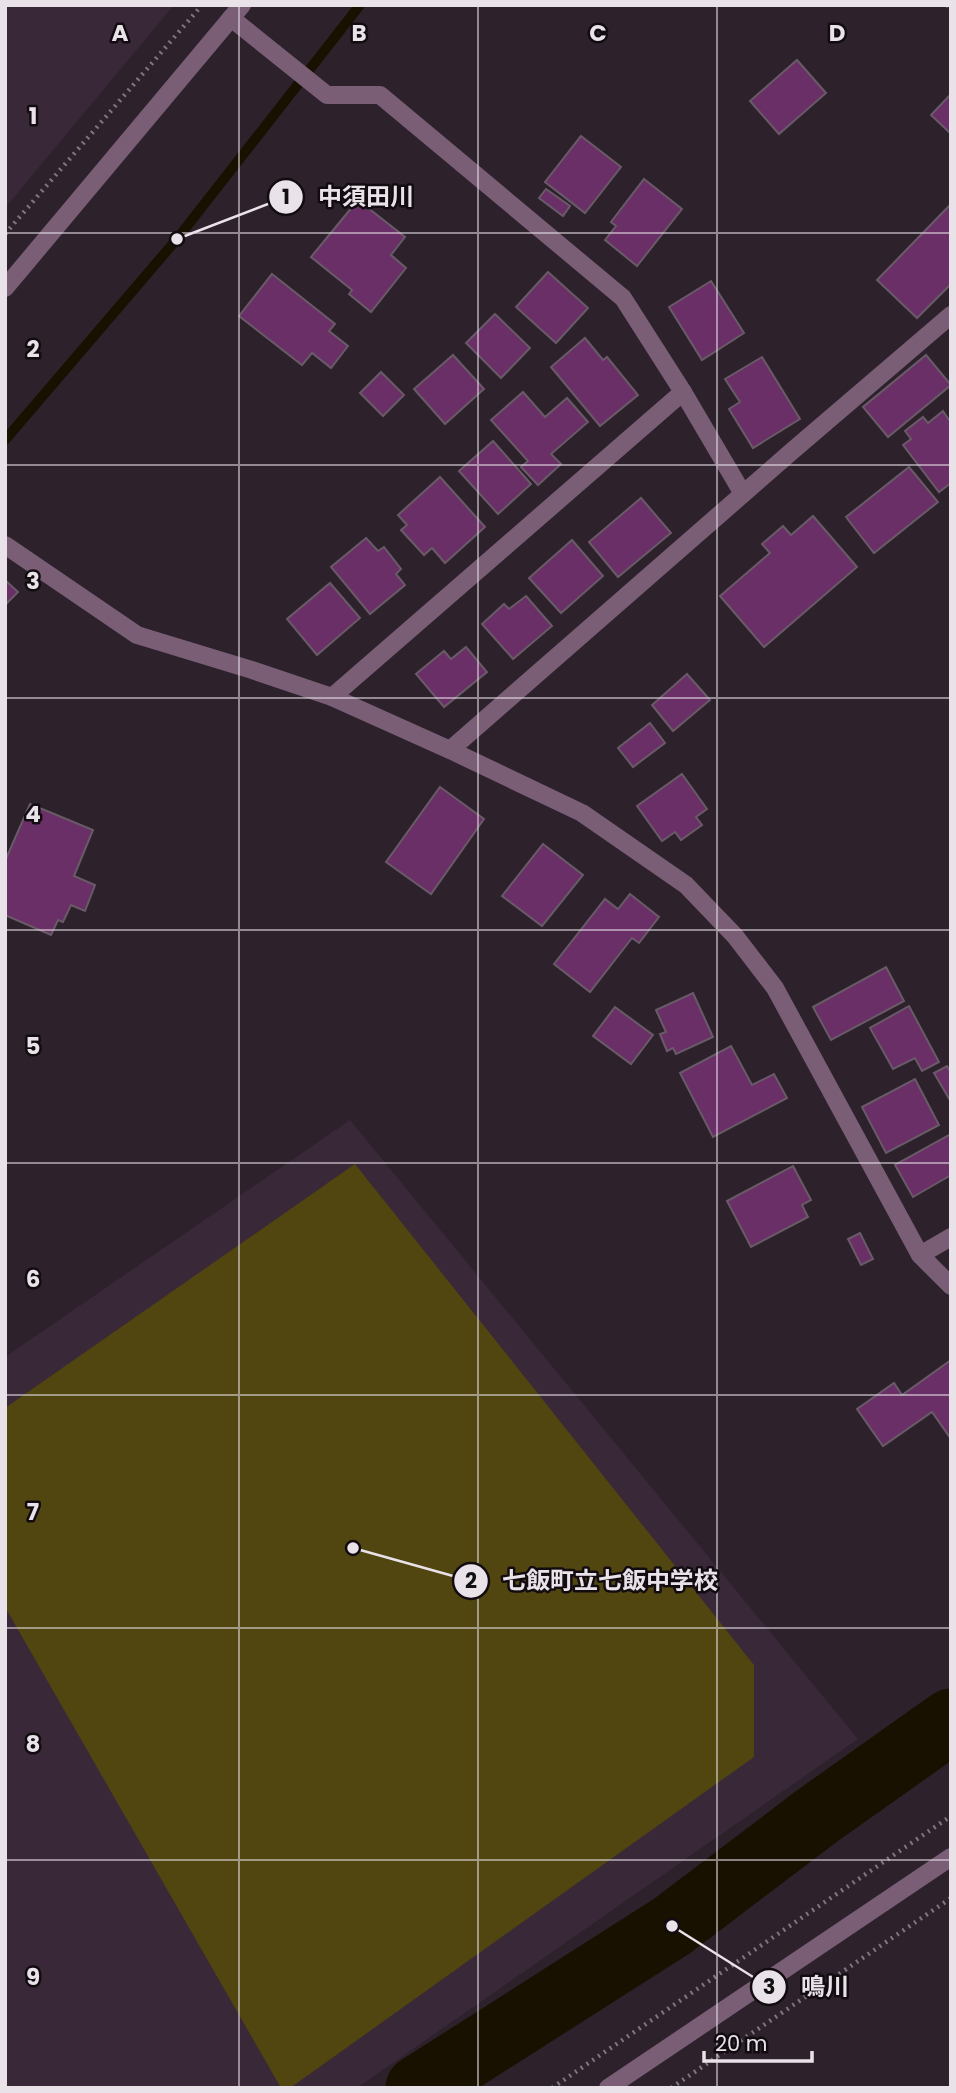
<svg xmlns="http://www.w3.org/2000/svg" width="956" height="2093" viewBox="0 0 956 2093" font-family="Poppins,'Noto Sans JP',sans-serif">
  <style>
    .built { fill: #392838 }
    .green { fill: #514510 }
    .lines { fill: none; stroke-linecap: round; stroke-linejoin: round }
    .stream { stroke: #181100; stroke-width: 10 }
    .river { stroke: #181100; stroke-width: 65 }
    .building { fill: #692f66; stroke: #695a67; stroke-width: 2 }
    .path { stroke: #80767f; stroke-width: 4.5; stroke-dasharray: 2 5; stroke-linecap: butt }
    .service { stroke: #795e76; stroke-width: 18 }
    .minor { stroke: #795e76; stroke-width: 18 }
    .tertiary { stroke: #795e76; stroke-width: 18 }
    .grid { fill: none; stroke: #eae2e9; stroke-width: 2; stroke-opacity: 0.55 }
    .grid-label { font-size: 23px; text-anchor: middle; font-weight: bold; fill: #eae2e9; stroke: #120c11; stroke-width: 5; stroke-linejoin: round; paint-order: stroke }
    .leader { fill: none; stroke: #eae2e9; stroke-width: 2.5 }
    .callout-dot { fill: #eae2e9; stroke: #120c11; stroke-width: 2.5 }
    .mark-label { font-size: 21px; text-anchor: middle; font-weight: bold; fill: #111 }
    .callout-label { font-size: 24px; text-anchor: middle; font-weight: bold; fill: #eae2e9; stroke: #120c11; stroke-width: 5; stroke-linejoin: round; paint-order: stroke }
  </style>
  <rect width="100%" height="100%" fill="#2d212c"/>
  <g class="built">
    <polygon points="5,5 174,5 5,208"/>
    <polygon points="350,1120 858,1739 357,2088 5,2088 5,1357"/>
  </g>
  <polygon class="green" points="355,1164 754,1665 754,1757 290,2088 281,2088 5,1607 5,1408"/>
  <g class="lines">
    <polyline class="stream" points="5,440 177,239 360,5"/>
    <polyline class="river" points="418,2088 672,1926 817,1816 951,1721"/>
  </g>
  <g class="building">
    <polygon points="797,60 826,93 779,134 750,101"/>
    <polygon points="951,94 951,134 931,115"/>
    <polygon points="581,136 621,167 585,213 545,182"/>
    <polygon points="644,179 682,209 637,266 605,240 616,226 611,222"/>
    <polygon points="546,189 570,206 563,216 539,198"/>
    <polygon points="358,200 405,237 391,255 406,268 371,312 349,294 352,290 311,257"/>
    <polygon points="949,206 951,208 951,284 917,318 877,280"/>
    <polygon points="548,272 588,308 556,343 516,307"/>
    <polygon points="272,274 335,324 329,331 348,346 331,368 312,353 302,365 239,316"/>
    <polygon points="711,281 744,333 702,360 669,307"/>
    <polygon points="495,314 530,348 501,378 466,343"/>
    <polygon points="585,338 603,360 607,357 638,395 600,426 551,367"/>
    <polygon points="453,355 484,389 445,424 414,389"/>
    <polygon points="926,355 951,385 888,437 863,407"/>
    <polygon points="762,357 800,419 753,448 729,409 740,402 725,379"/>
    <polygon points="381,372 404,395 383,416 360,393"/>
    <polygon points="523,392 545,417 567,398 588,422 551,454 561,464 538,485 521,467 528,461 491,420"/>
    <polygon points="943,411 949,420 951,418 951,483 939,492 903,445 911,439 905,431 923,417 928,423"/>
    <polygon points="493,441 531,484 498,514 459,471"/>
    <polygon points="909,467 938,502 874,553 846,517"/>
    <polygon points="440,477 485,527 445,563 432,548 424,555 401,530 407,525 398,515"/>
    <polygon points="641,498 671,533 618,577 589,542"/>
    <polygon points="813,516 857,567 764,647 720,596 770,553 762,544 783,526 791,535"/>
    <polygon points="366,538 378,551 384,547 401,569 396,574 405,585 370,614 331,567"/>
    <polygon points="572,540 603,576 561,613 529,578"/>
    <polygon points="5,580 18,592 5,605"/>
    <polygon points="330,583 360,618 317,655 287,619"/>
    <polygon points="526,596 552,626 513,659 482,624 504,604 509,609"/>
    <polygon points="466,647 487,672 444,707 416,674 444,651 451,659"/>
    <polygon points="687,674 710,700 673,731 652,705"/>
    <polygon points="650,723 665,743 633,767 618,748"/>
    <polygon points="682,774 707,809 696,817 702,825 681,840 675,832 662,841 637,806"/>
    <polygon points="440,787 484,819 431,894 386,862"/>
    <polygon points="30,804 93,830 74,876 95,885 85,911 71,905 63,922 58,920 51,935 5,915 5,861"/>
    <polygon points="543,844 583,875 542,926 502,896"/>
    <polygon points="630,894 659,917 639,943 632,938 590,992 554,964 605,899 618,909"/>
    <polygon points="886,967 904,1001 831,1040 813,1007"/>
    <polygon points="693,993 713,1037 676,1054 673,1048 667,1051 660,1034 666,1032 656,1010"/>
    <polygon points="909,1006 939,1062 922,1071 915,1058 893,1069 870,1028"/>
    <polygon points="615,1007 653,1035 631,1064 593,1036"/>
    <polygon points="731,1046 752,1085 774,1074 787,1098 713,1137 680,1073"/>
    <polygon points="947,1066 951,1073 951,1102 934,1073"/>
    <polygon points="915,1079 939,1125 886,1153 862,1107"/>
    <polygon points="951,1134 951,1175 913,1197 895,1165"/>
    <polygon points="793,1166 811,1200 802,1205 808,1217 751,1247 727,1201"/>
    <polygon points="860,1233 873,1259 861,1265 848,1239"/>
    <polygon points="951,1360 951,1439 932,1412 883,1446 857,1409 894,1383 902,1395"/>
  </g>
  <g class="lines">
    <g class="path">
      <polyline points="947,5 951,9"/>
      <polyline points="5,234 202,5"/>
      <polyline points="552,2088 951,1816"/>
      <polyline points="671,2088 951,1898"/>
    </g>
    <polyline class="service" points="920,1255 951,1286"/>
    <g class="minor">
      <polyline points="231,18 327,95 380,95 623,298 683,392 743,494"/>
      <polyline points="5,545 137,635 252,670 332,697 450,750 582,813 686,885 735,936 775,988 920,1255 951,1237"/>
      <polyline points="332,697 683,392"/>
      <polyline points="450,750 791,452 951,315"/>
    </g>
    <g class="tertiary">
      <polyline points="5,288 242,5"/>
      <polyline points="608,2088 951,1857"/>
    </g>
  </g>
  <path class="grid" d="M 239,5 L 239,2088M 478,5 L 478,2088M 717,5 L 717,2088M 5,233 L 951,233M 5,465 L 951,465M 5,698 L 951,698M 5,930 L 951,930M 5,1163 L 951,1163M 5,1395 L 951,1395M 5,1628 L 951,1628M 5,1860 L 951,1860"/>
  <g class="grid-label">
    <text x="120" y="41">A</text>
    <text x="359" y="41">B</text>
    <text x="598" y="41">C</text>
    <text x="837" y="41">D</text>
    <text x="33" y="124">1</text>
    <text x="33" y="357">2</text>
    <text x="33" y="589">3</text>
    <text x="33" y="822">4</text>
    <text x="33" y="1054">5</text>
    <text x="33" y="1287">6</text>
    <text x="33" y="1520">7</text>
    <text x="33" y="1752">8</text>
    <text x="33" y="1985">9</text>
  </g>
  <path class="leader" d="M177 239L286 197M353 1548L471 1581M672 1926L769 1987"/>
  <g class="callout-dot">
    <circle cx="177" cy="239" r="7"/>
    <circle cx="353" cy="1548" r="7"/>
    <circle cx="672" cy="1926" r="7"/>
    <circle cx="286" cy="197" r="18"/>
    <circle cx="471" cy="1581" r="18"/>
    <circle cx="769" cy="1987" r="18"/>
  </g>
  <g class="mark-label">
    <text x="286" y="204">1</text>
    <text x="471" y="1588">2</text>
    <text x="769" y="1994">3</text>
  </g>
  <g class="callout-label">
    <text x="366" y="205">中須田川</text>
    <text x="610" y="1589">七飯町立七飯中学校</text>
    <text x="825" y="1995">鳴川</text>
  </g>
  <rect width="956" height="2093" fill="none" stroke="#eae2e9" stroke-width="14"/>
  <path d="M704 2051v10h108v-10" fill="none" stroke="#eae2e9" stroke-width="3.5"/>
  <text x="715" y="2051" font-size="21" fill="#eae2e9" stroke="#120c11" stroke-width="5" paint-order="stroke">20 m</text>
</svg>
